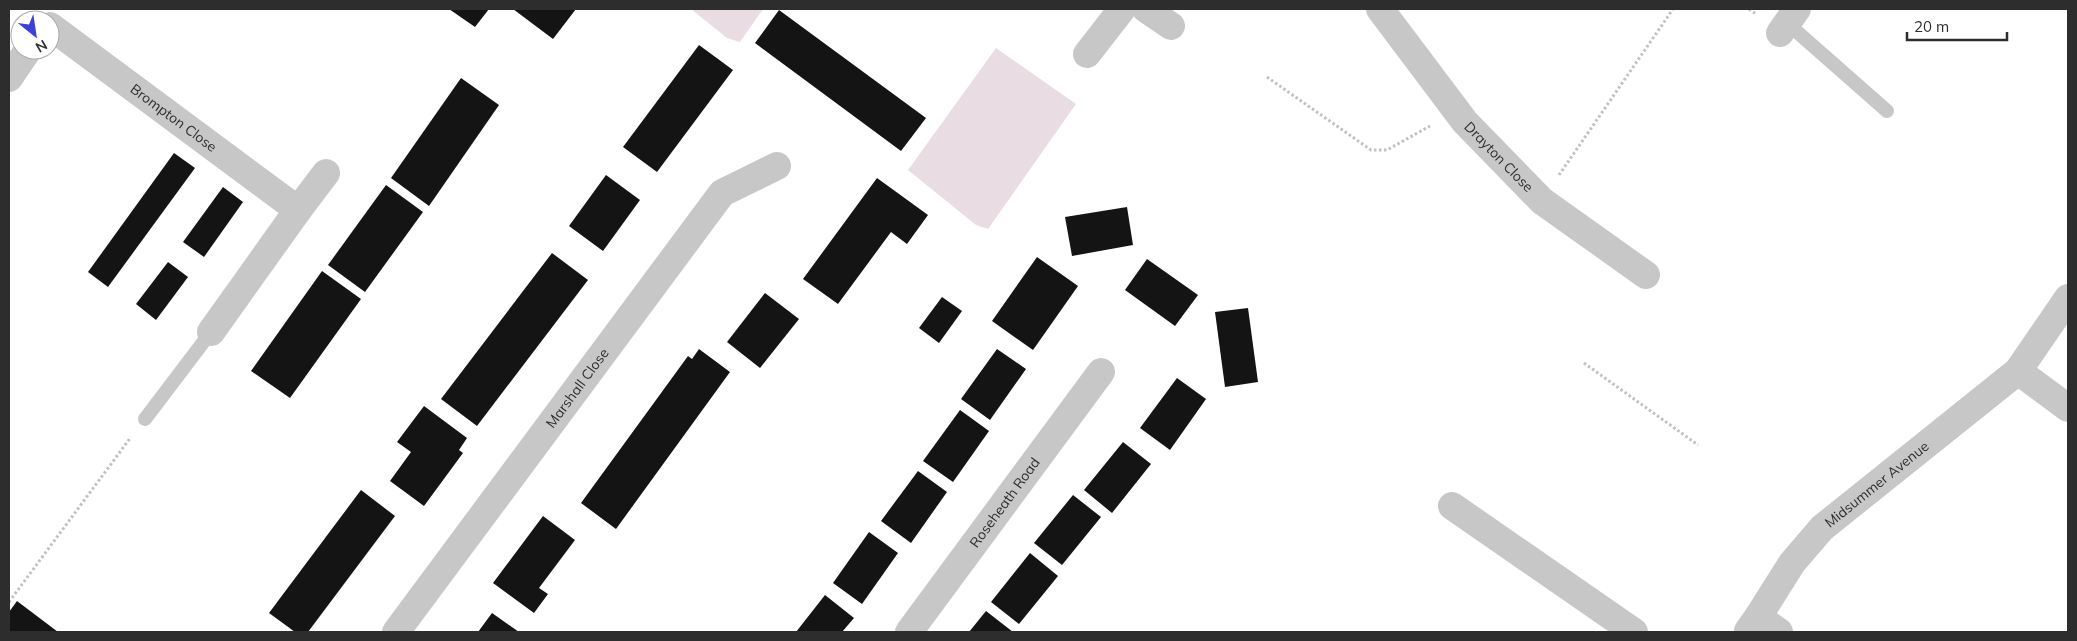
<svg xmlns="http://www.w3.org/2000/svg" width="2077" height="641" viewBox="0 0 2077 641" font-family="Mulish,sans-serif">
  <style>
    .green { fill: #eadce3 }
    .building { fill: #141414 }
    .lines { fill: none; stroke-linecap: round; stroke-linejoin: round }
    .path { stroke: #c1c1c1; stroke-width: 3; stroke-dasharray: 2.5 2.5; stroke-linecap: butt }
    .service { stroke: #c7c7c7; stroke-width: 14 }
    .minor { stroke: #c7c7c7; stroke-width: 28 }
    .labels { text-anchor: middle; stroke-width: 5; stroke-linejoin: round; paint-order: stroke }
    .street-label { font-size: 14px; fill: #2d2d2d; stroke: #fff }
  </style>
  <rect width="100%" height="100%" fill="#fff"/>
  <g class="green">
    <polygon points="691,9 763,9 740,42 727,38"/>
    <polygon points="996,48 1076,104 988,229 976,225 908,170"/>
  </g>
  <g class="building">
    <polygon points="449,9 489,9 475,27"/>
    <polygon points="513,9 576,9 553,39"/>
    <polygon points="779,10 926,118 901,151 755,43"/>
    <polygon points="699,45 733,70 657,172 623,147"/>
    <polygon points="461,78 499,105 429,206 391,178"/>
    <polygon points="174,153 195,168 108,287 88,272"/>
    <polygon points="606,175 640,200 603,251 569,226"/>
    <polygon points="877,178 928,215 907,244 891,232 838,304 803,279"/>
    <polygon points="386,185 423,212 365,292 328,265"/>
    <polygon points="223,187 243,202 204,257 183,242"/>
    <polygon points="1127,207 1133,245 1072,256 1065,217"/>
    <polygon points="552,253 588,280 477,426 441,399"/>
    <polygon points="1037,257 1078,286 1033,350 992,321"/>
    <polygon points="1147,259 1198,295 1175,326 1125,290"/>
    <polygon points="168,262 188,277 156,320 136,304"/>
    <polygon points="322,271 361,299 290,398 251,371"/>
    <polygon points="765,293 799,319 760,368 727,342"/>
    <polygon points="942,297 962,311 939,343 919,328"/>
    <polygon points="1248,308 1258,382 1225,387 1215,312"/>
    <polygon points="699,349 730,372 616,529 581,503 688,356 692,359"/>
    <polygon points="997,349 1026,369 990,420 961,399"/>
    <polygon points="1177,378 1206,399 1170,450 1140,428"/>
    <polygon points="424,406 467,438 459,450 463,453 424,506 390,481 411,452 397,442"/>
    <polygon points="960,410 989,431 953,482 923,461"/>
    <polygon points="1123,442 1151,464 1112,513 1084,490"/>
    <polygon points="918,471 947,492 911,543 881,521"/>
    <polygon points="361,490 395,516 308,632 295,632 269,613"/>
    <polygon points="1073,495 1101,517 1062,565 1034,543"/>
    <polygon points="543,516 575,540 539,588 548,594 534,613 493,583"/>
    <polygon points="869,532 898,553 862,604 833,583"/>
    <polygon points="1030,553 1058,576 1019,624 991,602"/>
    <polygon points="825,595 854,618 842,632 796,632"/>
    <polygon points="17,601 58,632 9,632 9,612"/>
    <polygon points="986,611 1013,632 969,632"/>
    <polygon points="492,613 519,632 478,632"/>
  </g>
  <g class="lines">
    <g class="path">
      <polyline points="1749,9 1756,14"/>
      <polyline points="1267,77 1371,150 1387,150 1430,126"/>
      <polyline points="1559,175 1673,9"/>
      <polyline points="1584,363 1698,445"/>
      <polyline points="9,602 131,437"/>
    </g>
    <g class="service">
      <polyline points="1787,23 1887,111"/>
      <polyline points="145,419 211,332"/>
    </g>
    <g class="minor">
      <polyline points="1146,9 1171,26"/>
      <path id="s1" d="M 1380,9 L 1465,122 L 1542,201 L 1646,275"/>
      <path id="s2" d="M 50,26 L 298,210 L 211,332"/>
      <polyline points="1780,33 1797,9"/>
      <polyline points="1087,54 1122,9"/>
      <polyline points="9,78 28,50"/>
      <polyline points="298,210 326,173"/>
      <polyline points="2068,298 2018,371 2068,408"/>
      <polyline points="1452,506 1634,632"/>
      <path id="s3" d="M 1758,617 L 1792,563 L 1822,528 L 2018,371"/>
      <polyline points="1748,631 1758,617 1779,632"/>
      <path id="s4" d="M 396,632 L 722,193 L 777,166"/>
      <path id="s5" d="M 909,632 L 1101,372"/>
    </g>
  </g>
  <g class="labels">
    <g class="street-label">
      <text dy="5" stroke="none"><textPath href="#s2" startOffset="154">Brompton Close</textPath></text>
      <text dy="5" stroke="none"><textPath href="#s1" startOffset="190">Drayton Close</textPath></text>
      <text dy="5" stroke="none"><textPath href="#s4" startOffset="304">Marshall Close</textPath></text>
      <text dy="5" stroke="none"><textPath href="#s3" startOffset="180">Midsummer Avenue</textPath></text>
      <text dy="5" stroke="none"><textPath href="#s5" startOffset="161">Roseheath Road</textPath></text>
    </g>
  </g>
  <rect width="2077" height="641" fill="none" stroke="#2d2d2d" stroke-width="20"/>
  <g transform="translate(35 35) rotate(150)"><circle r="24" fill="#ffffff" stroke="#ababab"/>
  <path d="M0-4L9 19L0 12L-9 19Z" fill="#3e41d6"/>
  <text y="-8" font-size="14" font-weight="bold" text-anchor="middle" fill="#2d2d2d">N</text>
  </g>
  <path d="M1907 32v8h100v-8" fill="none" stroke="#2d2d2d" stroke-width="2.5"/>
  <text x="1914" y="32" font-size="15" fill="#2d2d2d" stroke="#ffffff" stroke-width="4" paint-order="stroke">20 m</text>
</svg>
